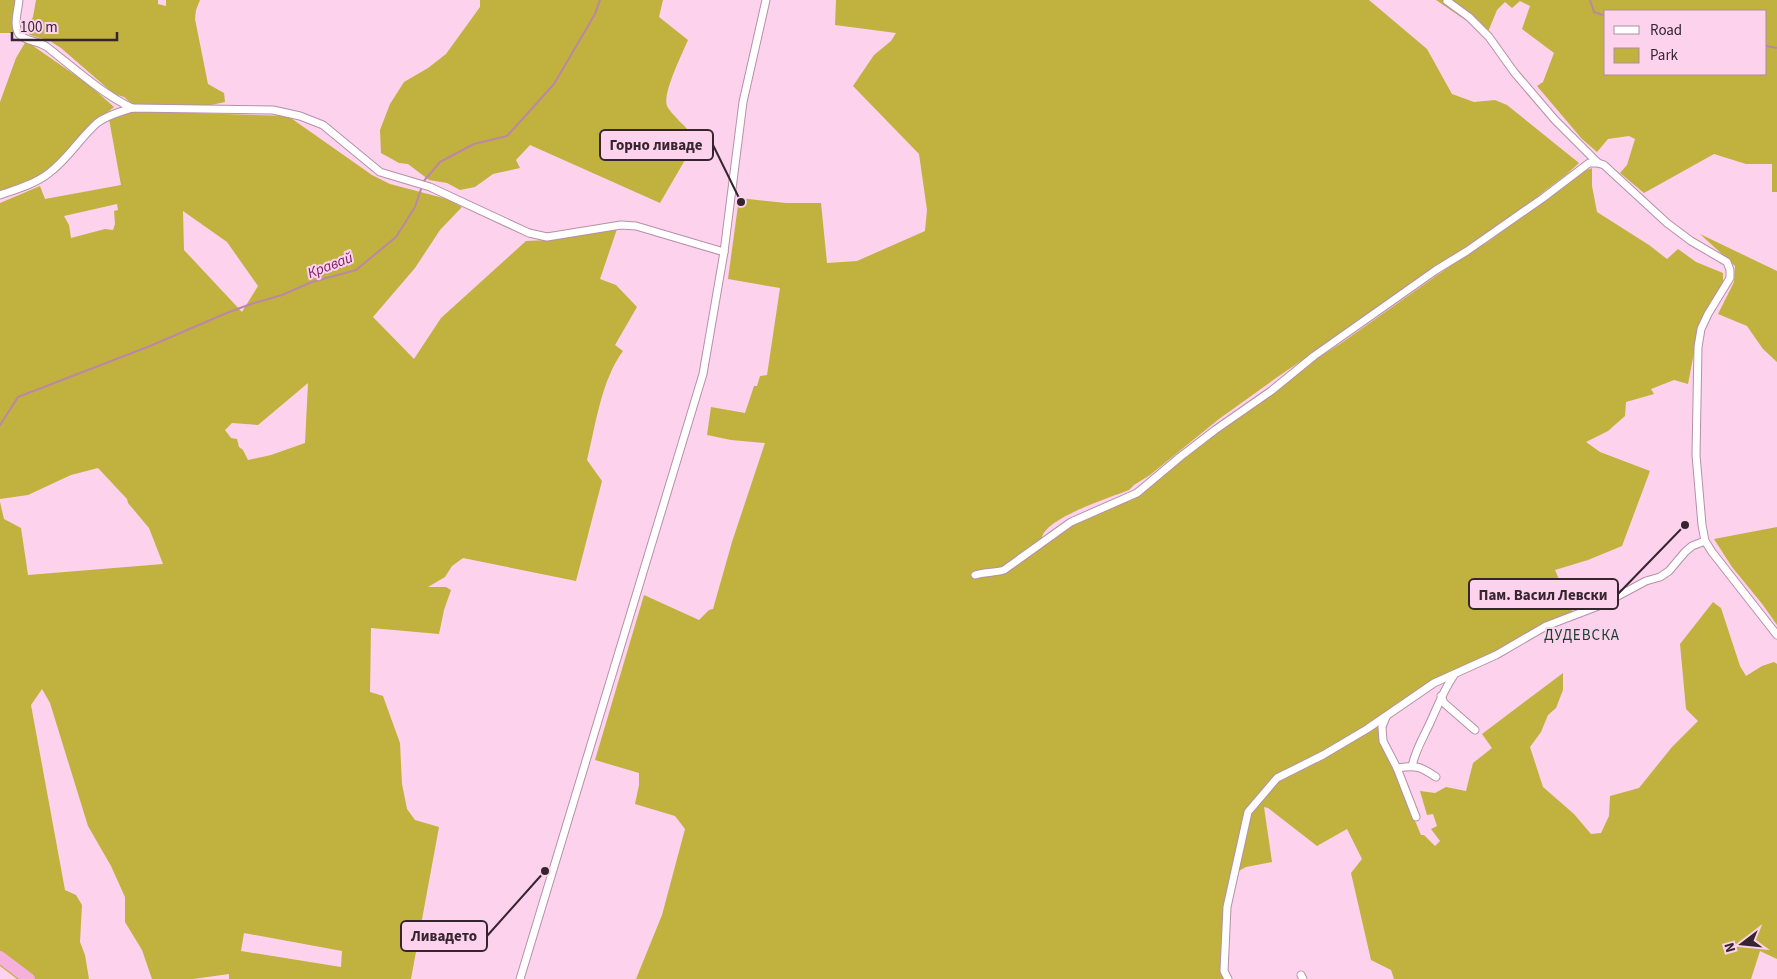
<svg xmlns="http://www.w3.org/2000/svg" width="1777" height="979" viewBox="0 0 1777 979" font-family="'Source Sans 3',sans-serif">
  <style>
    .green { fill: #c1b13f; fill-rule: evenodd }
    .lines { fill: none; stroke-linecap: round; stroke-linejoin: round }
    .stream { stroke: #bb87a8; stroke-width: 2 }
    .river { stroke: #f5b1dc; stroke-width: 12 }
    .minor-casing { stroke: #b78fa8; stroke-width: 9 }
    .minor { stroke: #fff; stroke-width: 7 }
    .labels { text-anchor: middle; stroke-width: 4; stroke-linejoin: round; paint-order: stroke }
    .water-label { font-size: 15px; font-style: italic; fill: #7d1c63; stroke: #fdd2ec }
    .neighbourhood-label { font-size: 15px; letter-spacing: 1px; fill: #16422e; stroke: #fdd2ec }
    .leader { fill: none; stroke: #35252f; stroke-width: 2 }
    .callout-dot { fill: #35252f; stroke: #fdd2ec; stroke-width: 2 }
    .callout { fill: #fdd2ec; stroke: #35252f; stroke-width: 2 }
    .callout-label { font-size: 15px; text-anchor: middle; font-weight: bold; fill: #35252f }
  </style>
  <rect width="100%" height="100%" fill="#fdd2ec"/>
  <g class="green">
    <polygon points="0,0 16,0 13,33 0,33"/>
    <polygon points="36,0 158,0 158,4 166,6 166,0 200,0 196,10 195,19 208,84 224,93 225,102 211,105 133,105 124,97 114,94 61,48 50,41 30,35 25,29 33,17"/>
    <path d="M 480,0 L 663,0 L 659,17 L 688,40 C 683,52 662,94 667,106 C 671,114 687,128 693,135 L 692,148 L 660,203 L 530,145 L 516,160 L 520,168 L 493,174 L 475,187 L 460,190 L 447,183 L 429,180 L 408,164 L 399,163 L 381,153 L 380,130 L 390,104 L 404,82 L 428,68 L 446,54 L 480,7 Z"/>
    <path d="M 836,0 L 1369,0 L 1427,49 L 1452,94 L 1474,102 L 1495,100 L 1507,105 L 1579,163 L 1567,174 L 1496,228 L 1276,378 L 1219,419 L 1150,475 L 1134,485 L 1129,490 C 1109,498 1048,517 1042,537 L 1044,538 L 1069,519 L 1135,491 L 1291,375 L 1340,344 L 1460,259 L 1488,242 L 1582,172 L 1592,168 L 1592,186 L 1597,212 L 1649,245 L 1667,259 L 1678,249 L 1696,262 L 1723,273 L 1723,283 L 1695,347 L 1688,384 L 1674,380 L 1651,389 L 1654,394 L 1626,402 L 1625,416 L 1608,431 L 1586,442 L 1600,452 L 1650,471 L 1622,546 L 1588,560 L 1555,570 L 1573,612 L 1507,649 L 1444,678 L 1313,762 L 1317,763 L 1382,724 L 1381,740 L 1421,835 L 1424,835 L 1435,846 L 1440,841 L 1431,829 L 1437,826 L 1433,814 L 1427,815 L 1420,791 L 1435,793 L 1446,787 L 1466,791 L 1473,763 L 1492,748 L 1482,734 L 1563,673 L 1563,690 L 1556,708 L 1548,715 L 1541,732 L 1530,747 L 1543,787 L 1574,814 L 1591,834 L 1601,833 L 1609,816 L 1610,796 L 1639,788 L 1672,747 L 1698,721 L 1686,709 L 1680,644 L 1713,602 L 1721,608 L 1740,666 L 1746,676 L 1762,666 L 1774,662 L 1777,664 L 1777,959 L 1760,951 L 1751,979 L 1394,979 L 1391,970 L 1371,960 L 1351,873 L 1362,859 L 1347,829 L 1317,846 L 1268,808 L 1264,807 L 1272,862 L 1246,867 L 1237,872 L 1222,960 L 1231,979 L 636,979 L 662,915 L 685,829 L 675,816 L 635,804 L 639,785 L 639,773 L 595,760 L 644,595 L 699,620 L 709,610 L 713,609 L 732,542 L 765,443 L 731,440 L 707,435 L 711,407 L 745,413 L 754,386 L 757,386 L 760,376 L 767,375 L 780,288 L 728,279 L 739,198 L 786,203 L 821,203 L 827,263 L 857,261 L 925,231 L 927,210 L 919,154 L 853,86 L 874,55 L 891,41 L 896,33 L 835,25 Z"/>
    <path d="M 1436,0 L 1777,0 L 1777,192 L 1772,192 L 1772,164 L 1746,164 L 1714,154 L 1644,193 L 1620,173 L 1627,165 L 1635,139 L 1629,136 L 1608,139 L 1597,152 L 1582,139 L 1537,86 L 1543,82 L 1554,53 L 1522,29 L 1530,6 L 1520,1 L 1512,8 L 1505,2 L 1497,10 L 1488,32 L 1461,17 ZM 1606,11 L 1766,11 L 1766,74 L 1606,74 Z"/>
    <polygon points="26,41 88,84 114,107 103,116 77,145 40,178 0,194 0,102 16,58"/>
    <path d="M 131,111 L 288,116 L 372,175 L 390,184 L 447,199 L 462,207 L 440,230 L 415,268 L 373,317 L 414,359 L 441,318 L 526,241 L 548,240 L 617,229 L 600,279 L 616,285 L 637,307 L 615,345 L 623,351 C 601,381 596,424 587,460 L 602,481 L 576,581 L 463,558 L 452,566 L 445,577 L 428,587 L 446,587 L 451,590 L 444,610 L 439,634 L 371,628 L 370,692 L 383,696 L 400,743 L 402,784 L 407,809 L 415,820 L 439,827 L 411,979 L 229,979 L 229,974 L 193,979 L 152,979 L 142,950 L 125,922 L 125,897 L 111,866 L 88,826 L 50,703 L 42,689 L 31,705 L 65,890 L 76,895 L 82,905 L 80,942 L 85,955 L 89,979 L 17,979 L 0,966 L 0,502 L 4,519 L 21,528 L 28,575 L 163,564 L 149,528 L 128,503 L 127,499 L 98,468 L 71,475 L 28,495 L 0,499 L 0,203 L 40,186 L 45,199 L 121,185 L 109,119 ZM 117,204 L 118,210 L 114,211 L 115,224 L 113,230 L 105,229 L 71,238 L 69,225 L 64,216 ZM 183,211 L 227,242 L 258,286 L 242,312 L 184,250 ZM 308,383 L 305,443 L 271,455 L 248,460 L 243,450 L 239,447 L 237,439 L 231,438 L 225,430 L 232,423 L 258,425 ZM 244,933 L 342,951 L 341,967 L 241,951 Z"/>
    <polygon points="1700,234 1777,271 1777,362 1763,349 1747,326 1718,314 1734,282 1735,266"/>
    <polygon points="1777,527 1777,625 1763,605 1732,567 1714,539"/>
  </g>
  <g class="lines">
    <g class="stream">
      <polyline points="1590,0 1594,12 1606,16"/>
      <polyline points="1766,46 1777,48"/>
      <polyline points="423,182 440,162 474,144 507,136 554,84 595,14 600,0"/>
      <polyline points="0,425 18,397 150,346 229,312 254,303 282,295 312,282 356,270 396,237 415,207 422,186"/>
    </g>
    <polyline class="river" points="0,957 29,979"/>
    <g class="minor-casing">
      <g id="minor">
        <path d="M 19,0 C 18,11 13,25 19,34 C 24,41 39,41 47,47 C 74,68 101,93 132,108"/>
        <polyline points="1447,1 1469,17 1489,37 1514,72 1555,120 1598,163 1604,165 1667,223 1691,241 1727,262 1730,270 1730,278 1708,314 1701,329 1698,347 1696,455 1702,525 1705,541 1712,552 1777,635"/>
        <path d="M 0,195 C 17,189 35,184 49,173 C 68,159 80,138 97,123 C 107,115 120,112 132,108 L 273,110 L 300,116 L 323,125 L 380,172 L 430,187 L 529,233 L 547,237 L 621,225 L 636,226 L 724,252"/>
        <path d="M 975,575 C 984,572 994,573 1004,570 L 1071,522 L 1137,493 L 1180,457 L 1215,430 L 1271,391 L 1314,356 L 1436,270 L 1467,251 L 1543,198 L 1589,163 L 1598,163"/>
        <polyline points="1441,696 1444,703 1475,730"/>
        <polyline points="1386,717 1382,727 1383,741 1397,768 1416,817"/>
        <path d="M 1412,766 C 1416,749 1422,740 1429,725 C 1437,708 1443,691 1454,675"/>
        <path d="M 1397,768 C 1416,765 1420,766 1436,777"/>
        <polyline points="1301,975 1303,979"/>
        <polyline points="520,979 703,374 724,252 743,102 766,0"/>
        <polyline points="1228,979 1224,971 1227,907 1248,812 1277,778 1323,755 1367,729 1434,683 1496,655 1546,626 1601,605 1646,581 1660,577 1669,571 1685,552 1692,546 1705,541"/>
      </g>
    </g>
    <use href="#minor" class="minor"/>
  </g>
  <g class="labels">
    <g class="water-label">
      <text transform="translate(330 265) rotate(-21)" y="5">Кравай</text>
    </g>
    <g class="neighbourhood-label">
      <text x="1582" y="640">ДУДЕВСКА</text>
    </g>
  </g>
  <path class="leader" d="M741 202L713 145M1685 525L1618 594M545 871L487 936"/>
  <g class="callout-dot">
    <circle cx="741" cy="202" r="5"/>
    <circle cx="1685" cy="525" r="5"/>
    <circle cx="545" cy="871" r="5"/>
  </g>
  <g class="callout">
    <rect x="600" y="130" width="113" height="30" rx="5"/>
    <rect x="1469" y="579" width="149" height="30" rx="5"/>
    <rect x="401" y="921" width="86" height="30" rx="5"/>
  </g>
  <g class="callout-label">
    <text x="656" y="150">Горно ливаде</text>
    <text x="1543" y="600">Пам. Васил Левски</text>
    <text x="444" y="941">Ливадето</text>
  </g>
  <rect x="1604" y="10" width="162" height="65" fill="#fdd2ec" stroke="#ad8da0"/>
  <rect x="1614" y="26" width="25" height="8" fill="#ffffff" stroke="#ad8da0"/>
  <text x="1650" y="35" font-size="15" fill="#35252f">Road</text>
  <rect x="1614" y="48" width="25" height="15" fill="#c1b13f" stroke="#ad8da0"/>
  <text x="1650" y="60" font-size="15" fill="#35252f">Park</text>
  <g transform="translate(1742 944) rotate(254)" stroke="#fdd2ec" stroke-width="4" paint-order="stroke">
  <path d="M0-4L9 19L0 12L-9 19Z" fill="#35252f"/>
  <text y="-8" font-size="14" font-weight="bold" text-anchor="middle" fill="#35252f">N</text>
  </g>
  <path d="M12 32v8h105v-8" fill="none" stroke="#35252f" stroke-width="2.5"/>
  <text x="20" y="32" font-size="15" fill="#35252f" stroke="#fdd2ec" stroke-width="4" paint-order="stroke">100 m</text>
</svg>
